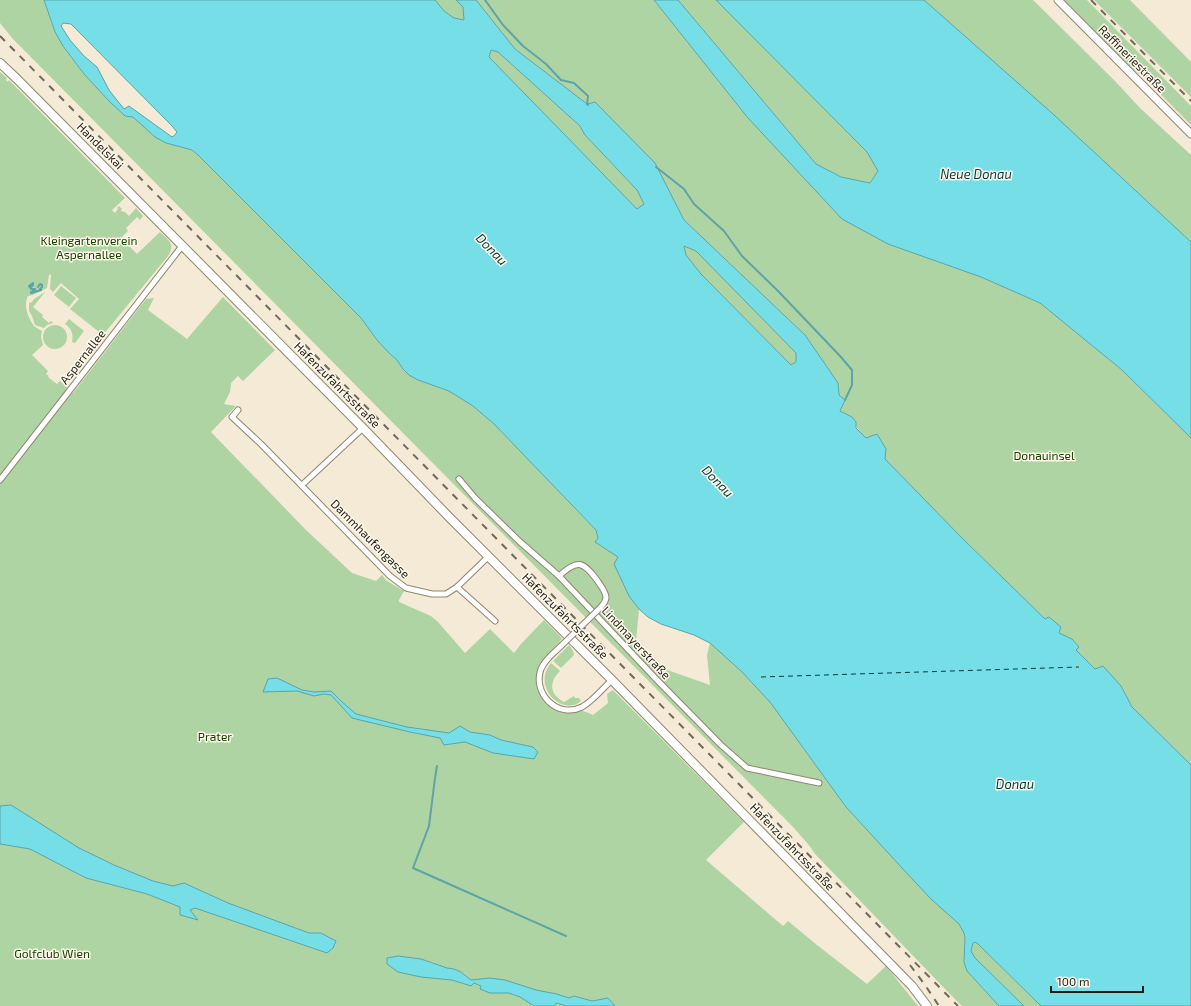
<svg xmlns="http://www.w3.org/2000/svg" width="1191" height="1006" viewBox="0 0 1191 1006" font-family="'Exo 2',sans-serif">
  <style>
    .green { fill: #afd4a3 }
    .water { fill: #75dee7; stroke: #5ca4a8; fill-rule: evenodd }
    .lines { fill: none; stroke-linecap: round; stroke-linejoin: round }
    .stream { stroke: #5ca4a8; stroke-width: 2 }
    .ferry { stroke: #073c3f; stroke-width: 1; stroke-dasharray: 5 4; stroke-linecap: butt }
    .minor-casing { stroke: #908672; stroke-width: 7 }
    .secondary-casing { stroke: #908672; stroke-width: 9 }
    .primary-casing { stroke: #908672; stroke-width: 10 }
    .minor { stroke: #fff; stroke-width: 5 }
    .secondary { stroke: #fff; stroke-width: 7 }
    .primary { stroke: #fff; stroke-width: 8 }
    .rail { stroke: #70695c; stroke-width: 2; stroke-dasharray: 7 7; stroke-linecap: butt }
    .minor-bridge-casing { stroke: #908672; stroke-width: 7; stroke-linecap: butt }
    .minor-bridge { stroke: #fff; stroke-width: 5 }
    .labels { text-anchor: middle; stroke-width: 3; stroke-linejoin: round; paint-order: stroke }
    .street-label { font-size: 12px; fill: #211d15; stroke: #fef8eb }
    .park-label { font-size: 12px; fill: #184301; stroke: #fef8eb }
    .water-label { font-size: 13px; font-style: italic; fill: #073c3f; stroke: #fef8eb }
  </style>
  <rect width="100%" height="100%" fill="#f5ead5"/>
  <g class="green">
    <polygon points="0,0 44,0 55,32 63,46 84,74 109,101 133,117 155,137 192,150 198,155 361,318 377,340 390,354 397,360 403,369 418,380 449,391 473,406 494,424 596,530 598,538 595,542 618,557 629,596 639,609 635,652 656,666 710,685 707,655 710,643 741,671 770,702 846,807 913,879 931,898 959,924 964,933 965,938 964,962 967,971 999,1006 962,1006 947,991 816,855 808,844 793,827 12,38 0,23"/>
    <polygon points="435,0 456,0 463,7 464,20 454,18 444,11"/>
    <path d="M 476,0 L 654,0 L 748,118 L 981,277 L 1040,303 L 1122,370 L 1191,438 L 1191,765 L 1132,707 L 1121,686 L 1095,669 L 1076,650 L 1079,647 L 1072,639 L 1059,633 L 1050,617 L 1045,619 L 962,538 L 885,459 L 886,449 C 869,440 859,436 852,417 L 840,411 L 838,383 L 805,335 L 684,220 L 655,163 L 587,104 L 515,49 Z"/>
    <polygon points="678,0 716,0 867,152 878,171 870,183 841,177 816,164"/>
    <polygon points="924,0 1033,0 1115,81 1140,108 1191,155 1191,242 1052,114"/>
    <polygon points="1064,0 1087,0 1191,106 1191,125 1144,77 1130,67"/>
    <polygon points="1094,0 1130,0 1191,62 1191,97"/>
    <polygon points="491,50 498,52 580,126 585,135 637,190 644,204 637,210 489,57"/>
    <path d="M 0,72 L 7,78 L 6,80 L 8,82 L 9,80 L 125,198 L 112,210 L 115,213 L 118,209 L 117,208 L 119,206 L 122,209 L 121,211 L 125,212 L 129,216 L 136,208 L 143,216 L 140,220 L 137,217 L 126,228 L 128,231 L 121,238 L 137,254 L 160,232 C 168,240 176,244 168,256 L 103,335 L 70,309 L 79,299 L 61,283 L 53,292 L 50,289 L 51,274 L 49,275 L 47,288 L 33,295 L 28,296 C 23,305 28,318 34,326 C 36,328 39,329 42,331 L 41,337 L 43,345 L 32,355 L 48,371 L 46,374 L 49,376 L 48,377 L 57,384 L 60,381 L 73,393 L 146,299 L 154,298 L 148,310 L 187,339 L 223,297 L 275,350 L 243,381 L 238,376 L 231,383 L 230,392 L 224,404 L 236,406 L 211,432 L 306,530 L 352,573 L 376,581 L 382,575 L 387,581 L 404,591 L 399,600 L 399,602 L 431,616 L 438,622 L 465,653 L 490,629 L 514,653 L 521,644 L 544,620 L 560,636 L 562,639 C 559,641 558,644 556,646 C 551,653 543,658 539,667 C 531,685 541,706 560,712 C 567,714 573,711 581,711 C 584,711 589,713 593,715 L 608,703 L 607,694 L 613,690 L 744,822 L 706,860 L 783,926 L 788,921 L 817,945 L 867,984 L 886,966 L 918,1006 L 0,1006 Z"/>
    <polygon points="683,246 696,251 796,353 796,362 791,365 701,274 686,255"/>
    <polygon points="61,286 76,298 69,307 54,295"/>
    <polygon points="45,292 33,307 43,315 42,317 49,323 51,321 53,323 47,325 44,328 35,325 32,316 29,311 29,303 32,302 34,299"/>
    <path d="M 69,319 L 84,331 L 75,343 L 72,342 C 74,334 71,328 65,324 Z"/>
    <circle cx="55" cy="337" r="12"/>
    <polygon points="569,645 573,651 574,655 561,668 553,661"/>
    <path d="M 551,663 L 560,671 C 549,682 549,694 564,702 L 574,696 L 575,698 L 579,698 L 581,701 C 563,717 531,687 551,663 Z"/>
    <polygon points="975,942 978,944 1041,1006 1024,1006 975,958 971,951 973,943"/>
  </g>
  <g class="water">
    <path d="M 44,0 L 435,0 L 444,11 L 454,18 L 464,20 L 463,7 L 456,0 L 476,0 L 515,49 L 587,104 L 595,102 L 655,163 L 684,220 L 805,335 L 838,383 L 839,395 L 845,400 L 840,411 L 852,417 L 856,422 L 856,428 L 866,438 L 877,434 L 886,449 L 885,459 L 962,538 L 1045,619 L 1049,617 L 1061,627 L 1059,633 L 1072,639 L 1079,647 L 1076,650 L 1095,669 L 1103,666 L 1121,686 L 1132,707 L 1191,765 L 1191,1006 L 1041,1006 L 978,944 L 975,942 L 973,943 L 971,951 L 975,958 L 1024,1006 L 999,1006 L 967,971 L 964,962 L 965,938 L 964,933 L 959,924 L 931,899 L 902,868 L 846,807 L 770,702 L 741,671 L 710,643 L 694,635 L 661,624 L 648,617 L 639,609 L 629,596 L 614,564 L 618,557 L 595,542 L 598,538 L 596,530 L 494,424 L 473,406 L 449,391 L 418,380 L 409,375 L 403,369 L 397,360 L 390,354 L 377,340 L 361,318 L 198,155 L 192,150 L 166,143 L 155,137 L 133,117 L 125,116 L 109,101 L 84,74 L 63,46 L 55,32 ZM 63,23 L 71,24 L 172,126 L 177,132 L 175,135 L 172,137 L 129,106 L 124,109 L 109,90 L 97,67 L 84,56 L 70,40 L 61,26 ZM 491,50 L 498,52 L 580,126 L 585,135 L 637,190 L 644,204 L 637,209 L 489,57 ZM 684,246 L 696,251 L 796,353 L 796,362 L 791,365 L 701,274 L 686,255 Z"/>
    <polygon points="654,0 678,0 816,164 841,177 870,183 878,171 867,152 716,0 924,0 1053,114 1191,242 1191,438 1122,370 1040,303 981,277 888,244 842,219 748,118"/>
    <polygon points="277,678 302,690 314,692 331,691 340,700 356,714 407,727 449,733 460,726 470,732 490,735 501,740 533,747 538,752 534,759 493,753 465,742 444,745 440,738 410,732 352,718 331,695 324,694 314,696 297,691 263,692 268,679"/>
    <polygon points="11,805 79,848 114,865 153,881 173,886 184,883 228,903 309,933 321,933 336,941 333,948 327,953 195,908 190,910 198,920 180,915 180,907 147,894 86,878 30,849 0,844 0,806"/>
    <polygon points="398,956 421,959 447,968 454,969 461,972 471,980 490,978 505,980 536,990 557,994 569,998 574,996 592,1001 608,998 615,1006 566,1006 557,1003 553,1006 534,1006 520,997 509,993 490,993 480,989 481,986 474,983 471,986 468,985 452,980 421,977 398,972 387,964 387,958"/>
  </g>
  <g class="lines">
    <g class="stream">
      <polyline points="485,0 503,25 523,46 546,64 561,80 574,83 588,96 587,104 588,105"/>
      <polyline points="656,167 684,189 694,204 724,231 742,256 779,292 840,356 852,370 852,385 845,400"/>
      <path d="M 29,286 L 31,289 L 35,289 C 35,290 34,291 34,291 L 33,290 L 34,290 C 34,291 32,292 31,292 L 31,293 L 41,290"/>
      <polyline points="29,286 33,283 33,285 31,287"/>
      <polyline points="38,287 40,284 42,285 42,287 40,289 41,290"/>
      <polyline points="437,766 435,778 429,826 413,868 566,936"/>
    </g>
    <polyline class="ferry" points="761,677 1079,667"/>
    <g class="minor-casing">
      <g id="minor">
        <polyline points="238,410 232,417 261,444 390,576 406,588 432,594 446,594 457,587 489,556"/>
        <polyline points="459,479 475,498 519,541 559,576 657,680 721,745 747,768 819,783"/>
        <polyline points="0,480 182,246"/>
        <polyline points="302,485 363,428"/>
        <path d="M 559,576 C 577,559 583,561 597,580 C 600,585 605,590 606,597 C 606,601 603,605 600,608"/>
        <polyline points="457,587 495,621"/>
        <path d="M 561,646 C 554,653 545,659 541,669 C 532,694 558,719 582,707 C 593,701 603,688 612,680"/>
      </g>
    </g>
    <g class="secondary-casing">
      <polyline id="secondary" points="1058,0 1191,134"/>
    </g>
    <g class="primary-casing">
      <polyline id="primary" points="0,63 17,79 363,428 449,517 612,680 912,986 927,1006"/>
    </g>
    <use href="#minor" class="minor"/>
    <use href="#secondary" class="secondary"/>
    <use href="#primary" class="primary"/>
    <g class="rail">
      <polyline points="1091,0 1191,101"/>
      <polyline points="0,36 958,1006"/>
      <polyline points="910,965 925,985 939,1006"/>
    </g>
    <g class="minor-bridge-casing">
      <polyline id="minor-bridge" points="561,646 600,608"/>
    </g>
    <use href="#minor-bridge" class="minor-bridge"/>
  </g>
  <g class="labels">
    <g class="street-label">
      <text transform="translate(1132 59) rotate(45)" y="4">Raffineriestraße</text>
      <text transform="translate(100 146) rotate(45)" y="4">Handelskai</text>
      <text transform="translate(83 357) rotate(-52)" y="4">Aspernallee</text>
      <text transform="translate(337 385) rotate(45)" y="4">Hafenzufahrtsstraße</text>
      <text transform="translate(370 539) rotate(45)" y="4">Dammhaufengasse</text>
      <text transform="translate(565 616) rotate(45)" y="4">Hafenzufahrtsstraße</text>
      <text transform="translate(636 643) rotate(47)" y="4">Lindmayerstraße</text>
      <text transform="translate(792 847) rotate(46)" y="4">Hafenzufahrtsstraße</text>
    </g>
    <g class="park-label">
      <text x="89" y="245">Kleingartenverein<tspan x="89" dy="14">Aspernallee</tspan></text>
      <text x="1044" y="460">Donauinsel</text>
      <text x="215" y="741">Prater</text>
      <text x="52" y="958">Golfclub Wien</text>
    </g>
    <g class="water-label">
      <text x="976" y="179">Neue Donau</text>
      <text transform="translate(492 249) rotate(46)" y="5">Donau</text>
      <text transform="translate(718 481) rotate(46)" y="5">Donau</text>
      <text x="1015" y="789">Donau</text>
    </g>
  </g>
  <path d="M1051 986v6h92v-6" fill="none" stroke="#211d15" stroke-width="2"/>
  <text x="1057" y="986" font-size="12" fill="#211d15" stroke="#fef8eb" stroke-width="3" paint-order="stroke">100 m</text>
</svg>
